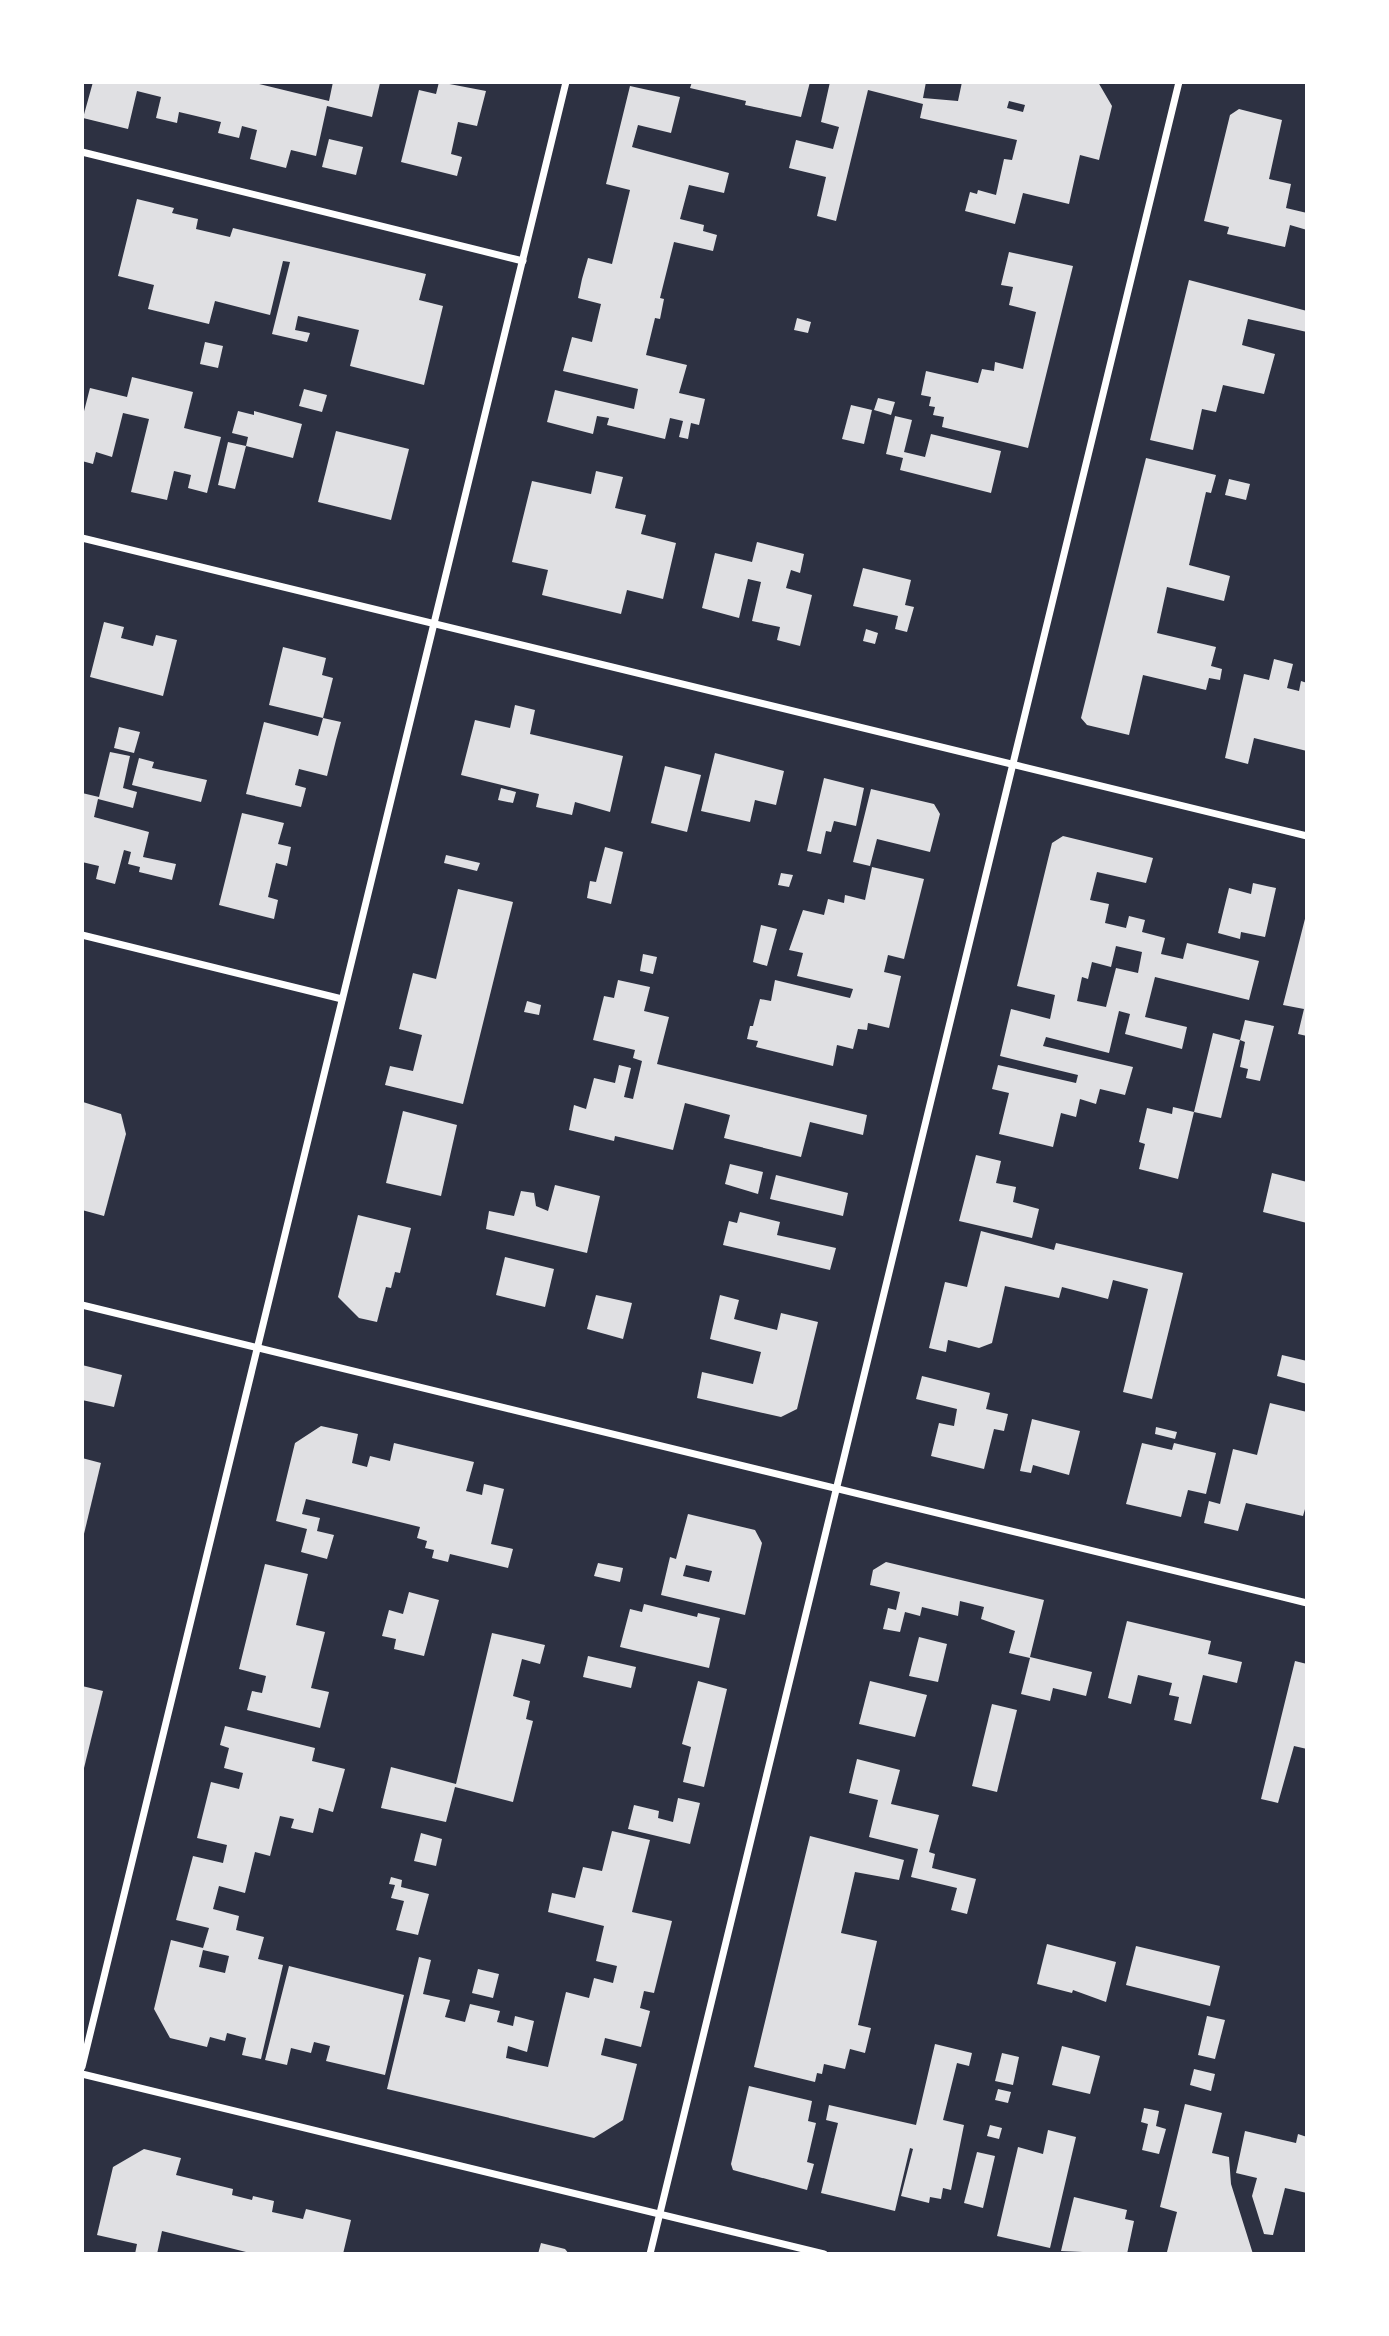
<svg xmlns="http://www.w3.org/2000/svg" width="1389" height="2336" viewBox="0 0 1389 2336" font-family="Rubik,sans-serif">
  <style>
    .building { fill: #e0e0e3; fill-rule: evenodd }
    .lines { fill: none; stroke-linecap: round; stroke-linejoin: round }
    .minor { stroke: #fff; stroke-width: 7 }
  </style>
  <rect width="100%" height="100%" fill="#2d3142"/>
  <g class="building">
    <polygon points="93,82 251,82 329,101 333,82 380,83 372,117 327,106 316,156 291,150 286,168 250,159 257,130 242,126 239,138 218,133 221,122 196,116 179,112 177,123 156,118 161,97 137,91 128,129 83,118"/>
    <polygon points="439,82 486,91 477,126 458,122 451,154 462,157 457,176 401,162 419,90 436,94"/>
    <polygon points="692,82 810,82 801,117 745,105 746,101 690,88"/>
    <path d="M 830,82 L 926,82 L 923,98 L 958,101 L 962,82 L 1098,82 L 1112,106 L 1099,160 L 1080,155 L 1069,204 L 1023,193 L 1015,224 L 965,211 L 970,192 L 977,194 L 978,190 L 996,195 L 1004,159 L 1012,160 L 1017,140 L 920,118 L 923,104 L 868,90 L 836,221 L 817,216 L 826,177 L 789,168 L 796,140 L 833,149 L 839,127 L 821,122 ZM 1009,101 L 1025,105 L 1023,112 L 1007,108 Z"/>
    <polygon points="630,86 680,97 671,133 638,125 632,147 729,173 724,193 689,185 680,219 704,225 703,231 717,235 713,251 674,242 660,298 664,299 660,319 655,318 646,355 687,365 679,393 705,399 699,425 691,423 688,439 679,437 683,421 670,418 665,439 607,425 609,418 597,416 593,434 547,422 555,390 634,409 638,389 563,371 572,337 592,342 601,304 578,298 582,279 588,258 612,264 630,190 606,184"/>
    <polygon points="1239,109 1282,120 1269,179 1291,184 1286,208 1307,213 1307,230 1290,225 1285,247 1227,234 1229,227 1204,221 1230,115"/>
    <polygon points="329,139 363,147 356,175 322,167"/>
    <polygon points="137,199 174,208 172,213 198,219 196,229 230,237 233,228 426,274 419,300 443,306 424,385 350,366 359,330 298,316 295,330 310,333 307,342 272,334 290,262 283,261 270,315 215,301 209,324 148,309 154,285 118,276"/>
    <polygon points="1009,252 1073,266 1028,448 942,427 944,417 933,415 935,407 929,406 931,397 921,395 926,371 978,383 982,369 994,371 995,362 1023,369 1036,312 1009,305 1013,287 1001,285"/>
    <polygon points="1189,280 1307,311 1307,332 1248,319 1242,345 1275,354 1264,394 1223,385 1216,412 1202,409 1193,450 1150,440"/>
    <polygon points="797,318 811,322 808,333 794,330"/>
    <polygon points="205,342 223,346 218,368 200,364"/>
    <polygon points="132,377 193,392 184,428 221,437 207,493 188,488 191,475 174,471 167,500 131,492 149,419 123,413 112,457 96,452 93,464 82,461 82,419 90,388 127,397"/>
    <polygon points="304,389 327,395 322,412 299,406"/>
    <polygon points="878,398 895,402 891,415 874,410"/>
    <polygon points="851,405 872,410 864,444 842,439"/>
    <polygon points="238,411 254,415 254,411 302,424 293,458 246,446 235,489 218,485 228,442 246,446 248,437 232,433"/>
    <polygon points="895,416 912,420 904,452 925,457 931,434 1001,451 991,493 900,470 903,458 886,454"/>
    <polygon points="336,431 409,449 391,520 318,502"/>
    <polygon points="1146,458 1216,475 1211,493 1206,492 1189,565 1230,576 1224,601 1167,587 1157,633 1216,647 1211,666 1222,669 1220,680 1209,678 1206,690 1143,675 1129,735 1087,725 1081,718"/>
    <polygon points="596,471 623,477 615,508 646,515 641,534 676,543 663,599 627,590 621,614 542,595 548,570 512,562 532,481 591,494"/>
    <polygon points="1229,479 1250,484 1246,500 1225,495"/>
    <polygon points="757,542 804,554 800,573 791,570 786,588 812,595 800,646 777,640 780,627 752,621 761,582 748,579 739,618 702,608 715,553 752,562"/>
    <polygon points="863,568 911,580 905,605 914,607 907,632 895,629 898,616 853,606"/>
    <polygon points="104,622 124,627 121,638 153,646 156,635 177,640 163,696 90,677"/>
    <polygon points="866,629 878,633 875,644 863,641"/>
    <polygon points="283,647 326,658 322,675 333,678 323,718 269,705"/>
    <polygon points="1274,659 1293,664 1287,688 1299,691 1301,681 1307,683 1307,751 1254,738 1248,764 1225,758 1244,674 1269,680"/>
    <polygon points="515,705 535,710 530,734 623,756 610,812 575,802 572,815 536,807 539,794 461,775 475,720 510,728"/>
    <polygon points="323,718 341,722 336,740 327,776 299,769 295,785 306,788 301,807 246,794 264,722 318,736"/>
    <polygon points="119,727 140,732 134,753 114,748"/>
    <polygon points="110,752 130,756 123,788 137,792 133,808 98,799 94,817 149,832 143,857 176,864 172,880 139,872 140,867 128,864 131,852 124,850 115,884 96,879 99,866 82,862 82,793 99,797"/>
    <polygon points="715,753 784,771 776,805 755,800 750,822 701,811"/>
    <polygon points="139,758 154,762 152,768 207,780 201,802 132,785"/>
    <polygon points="665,766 701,775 687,832 651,823"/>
    <polygon points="824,778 864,788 856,826 834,821 831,832 826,831 821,854 807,851"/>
    <polygon points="501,788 516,792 513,803 498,800"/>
    <polygon points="871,789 934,804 940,814 930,852 877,839 870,866 853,862"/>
    <polygon points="242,813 284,823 278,844 291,847 287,866 276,863 268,897 278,900 274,919 219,905"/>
    <path d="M 1063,836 L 1153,858 L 1146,883 L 1097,872 L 1090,900 L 1109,904 L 1105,923 L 1126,928 L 1129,916 L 1145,920 L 1142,932 L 1165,938 L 1161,954 L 1183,959 L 1187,943 L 1259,961 L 1249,1000 L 1155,977 L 1145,1017 L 1187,1027 L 1182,1049 L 1125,1034 L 1130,1014 L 1119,1011 L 1109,1053 L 1046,1037 L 1043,1046 L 1133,1067 L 1125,1095 L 1100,1089 L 1096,1104 L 1080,1099 L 1076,1117 L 1061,1113 L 1053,1147 L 999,1134 L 1009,1093 L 992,1089 L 998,1065 L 1076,1083 L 1078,1075 L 1000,1056 L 1011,1009 L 1050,1019 L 1055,995 L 1017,986 L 1052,843 ZM 1116,946 L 1142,952 L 1138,973 L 1116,968 L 1106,1007 L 1077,1001 L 1082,977 L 1088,979 L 1092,962 L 1111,967 Z"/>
    <polygon points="605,847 623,852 611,904 587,898 590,881 596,882"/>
    <polygon points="446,855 480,863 477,871 444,863"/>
    <polygon points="872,867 924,879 904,959 888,955 884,972 901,976 889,1028 868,1023 867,1030 858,1029 853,1049 837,1045 833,1066 756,1047 758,1041 747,1039 750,1026 753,1026 760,999 771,1001 775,980 850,998 853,989 797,976 803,953 789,950 803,910 824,915 828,899 844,903 845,895 865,900"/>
    <polygon points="781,873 793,875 789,887 778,885"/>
    <polygon points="1253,883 1276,888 1265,937 1241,932 1240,939 1218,933 1229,888 1251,894"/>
    <polygon points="458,889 513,902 463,1104 385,1085 390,1066 413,1071 422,1035 399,1029 413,973 436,979"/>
    <polygon points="1307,911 1307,1036 1298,1034 1304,1009 1283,1005"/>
    <polygon points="761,925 777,929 767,966 753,962"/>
    <polygon points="643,954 657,957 653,974 640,971"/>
    <polygon points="618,980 650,987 644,1011 669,1017 657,1064 867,1115 863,1135 810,1122 801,1157 724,1138 730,1115 685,1103 673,1150 615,1136 614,1141 569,1130 574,1105 586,1109 594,1078 615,1083 619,1065 631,1068 624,1097 633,1099 642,1061 633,1058 635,1050 593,1040 604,996 614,998"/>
    <polygon points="527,1001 541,1005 539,1015 524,1012"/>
    <polygon points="1245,1020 1274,1026 1260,1081 1246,1078 1248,1069 1240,1067 1245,1042 1240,1040 1221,1118 1194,1112 1213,1033 1240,1040"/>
    <polygon points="83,1102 121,1114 126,1134 104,1216 82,1210"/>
    <polygon points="1173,1107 1194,1112 1178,1179 1139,1169 1145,1144 1139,1142 1147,1108 1172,1114"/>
    <polygon points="403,1111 457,1125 441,1196 386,1183"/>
    <polygon points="976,1155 1001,1161 996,1183 1016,1187 1013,1202 1039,1209 1032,1238 959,1221"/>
    <polygon points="730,1164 763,1172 758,1194 725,1184"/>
    <polygon points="1272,1173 1307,1182 1307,1223 1263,1212"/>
    <polygon points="776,1175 848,1193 843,1216 770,1199"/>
    <polygon points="555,1185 600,1196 587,1253 486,1229 489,1211 514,1216 521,1191 534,1193 536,1206 548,1211"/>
    <polygon points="740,1212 780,1222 777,1235 836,1248 830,1270 723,1245 729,1221 737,1223"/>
    <polygon points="358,1215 411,1228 400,1273 395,1272 391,1288 386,1287 377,1322 359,1318 338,1297"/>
    <polygon points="981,1231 1054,1250 1056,1243 1183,1273 1152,1399 1123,1392 1148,1289 1113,1280 1108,1299 1062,1287 1059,1298 1005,1286 992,1343 979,1348 948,1340 946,1352 929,1348 945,1282 967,1287"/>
    <polygon points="505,1257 554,1269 545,1307 496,1295"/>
    <polygon points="596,1295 632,1303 623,1339 587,1329"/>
    <polygon points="720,1295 739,1300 734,1319 777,1330 781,1313 818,1322 797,1409 781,1417 697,1398 702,1372 753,1384 761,1352 710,1339"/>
    <polygon points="1282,1355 1307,1361 1307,1384 1277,1376"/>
    <polygon points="82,1365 122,1375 114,1407 82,1400"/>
    <polygon points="922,1376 990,1393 986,1409 1008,1414 1004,1431 994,1429 984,1469 931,1456 939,1423 954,1426 957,1409 916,1399"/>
    <polygon points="1270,1403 1307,1412 1307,1502 1303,1516 1246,1503 1238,1531 1204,1523 1209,1501 1220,1504 1233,1449 1257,1455"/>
    <polygon points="1032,1419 1080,1431 1069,1475 1033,1465 1031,1473 1020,1471"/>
    <polygon points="321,1426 358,1434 352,1463 367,1467 370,1456 390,1461 394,1443 474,1462 466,1491 482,1495 484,1484 504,1489 491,1544 513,1549 508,1568 450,1554 448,1562 432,1558 434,1550 425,1548 427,1541 417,1538 420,1527 306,1499 302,1514 320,1518 317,1531 334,1535 327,1559 301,1552 307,1529 276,1521 295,1443"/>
    <polygon points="1156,1427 1177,1432 1175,1439 1155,1434"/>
    <polygon points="1142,1443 1172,1450 1174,1443 1216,1453 1206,1494 1188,1490 1181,1517 1126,1504"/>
    <polygon points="82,1458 101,1463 83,1538 82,1538"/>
    <path d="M 688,1514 L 755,1530 L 762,1543 L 745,1615 L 661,1595 L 670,1557 L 676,1559 ZM 686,1565 L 712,1571 L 709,1582 L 683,1576 Z"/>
    <polygon points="886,1562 1044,1600 1030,1657 1092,1672 1086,1696 1053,1688 1050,1701 1021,1694 1030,1658 1009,1653 1015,1631 981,1619 984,1607 960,1601 958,1616 922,1607 920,1616 905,1612 900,1632 883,1629 888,1608 896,1610 900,1592 870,1585 873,1570"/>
    <polygon points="598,1563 623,1568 620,1582 594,1576"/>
    <polygon points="265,1564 308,1574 296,1625 325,1632 311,1688 329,1692 320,1728 247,1710 252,1691 262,1693 266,1676 239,1669"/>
    <polygon points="409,1592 439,1600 424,1656 394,1649 396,1639 382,1636 389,1610 403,1614"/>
    <polygon points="644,1604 697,1617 698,1613 720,1618 709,1668 620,1647 630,1609 642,1612"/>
    <polygon points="1127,1621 1211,1641 1208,1654 1242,1662 1237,1683 1203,1675 1191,1724 1174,1720 1179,1697 1169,1695 1172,1683 1138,1675 1131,1704 1108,1698"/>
    <polygon points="492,1633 545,1645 540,1664 522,1659 513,1696 530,1701 526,1719 533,1721 513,1802 455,1787 446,1822 381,1808 391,1767 456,1784"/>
    <polygon points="919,1637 947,1644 938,1682 909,1676"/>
    <polygon points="588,1656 636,1667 631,1688 583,1677"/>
    <polygon points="1295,1661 1307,1664 1307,1749 1294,1746 1278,1803 1261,1799"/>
    <polygon points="698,1681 727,1689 704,1787 683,1782 691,1747 682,1744"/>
    <polygon points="870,1681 927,1695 915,1737 859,1724"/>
    <polygon points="82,1686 103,1691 83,1772 82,1772"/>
    <polygon points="992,1704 1017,1710 997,1792 972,1786"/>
    <path d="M 225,1726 L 315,1748 L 312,1761 L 345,1769 L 333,1812 L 319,1808 L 313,1833 L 291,1828 L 294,1819 L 280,1816 L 270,1856 L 255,1852 L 245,1893 L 219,1886 L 213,1909 L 239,1916 L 236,1930 L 264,1937 L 258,1959 L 283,1965 L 261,2059 L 242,2055 L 246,2038 L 227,2033 L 225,2041 L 210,2037 L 207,2047 L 170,2038 L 154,2009 L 171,1940 L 203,1948 L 209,1928 L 176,1920 L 193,1856 L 223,1863 L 227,1845 L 197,1838 L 211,1782 L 239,1789 L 243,1773 L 224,1768 L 229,1748 L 220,1745 ZM 203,1950 L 229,1956 L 225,1973 L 199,1967 Z"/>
    <polygon points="857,1759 900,1770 891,1804 939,1815 929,1852 935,1854 932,1868 976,1879 967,1914 951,1910 957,1888 911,1877 918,1849 869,1837 878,1800 849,1793"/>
    <polygon points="678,1798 700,1803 690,1844 628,1829 634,1805 659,1811 658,1818 673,1822"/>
    <polygon points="612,1831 650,1840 632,1912 672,1921 654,1993 644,1991 640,2008 650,2011 641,2047 605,2038 601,2055 637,2064 623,2120 594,2138 387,2089 419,1957 431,1960 423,1994 450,2000 445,2017 465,2022 470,2004 500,2011 497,2022 513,2026 515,2016 534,2021 527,2052 508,2046 506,2058 548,2067 566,1992 589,1998 594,1978 613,1983 617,1966 596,1961 604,1926 548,1912 552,1893 575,1898 583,1867 602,1871"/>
    <polygon points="421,1833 442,1839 436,1866 414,1861"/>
    <polygon points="810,1836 904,1860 899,1880 855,1872 841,1933 877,1941 858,2025 871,2028 865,2053 850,2049 845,2069 824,2064 822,2074 817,2073 815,2082 754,2067"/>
    <polygon points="391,1877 402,1880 401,1887 429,1894 418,1935 396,1930 404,1901 391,1898 395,1885 389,1884"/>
    <polygon points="1047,1944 1116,1962 1106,2002 1073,1990 1072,1993 1037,1984"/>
    <polygon points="1136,1946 1220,1966 1210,2006 1126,1985"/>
    <polygon points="289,1966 404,1995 385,2075 326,2061 330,2046 314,2042 311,2053 291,2048 287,2065 265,2060"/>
    <polygon points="478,1969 499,1974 493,1998 472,1993"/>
    <polygon points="1207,2016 1225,2020 1215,2059 1198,2055"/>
    <polygon points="935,2044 972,2053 969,2066 957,2063 943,2120 964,2125 951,2190 943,2188 941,2199 930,2197 929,2203 901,2196 913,2149 910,2148 895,2211 821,2193 838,2123 826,2120 829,2105 916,2125"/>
    <polygon points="1062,2046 1100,2056 1090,2094 1052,2085"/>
    <polygon points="1002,2053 1019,2057 1013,2085 995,2081"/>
    <polygon points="1194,2069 1215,2074 1211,2091 1190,2085"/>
    <polygon points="749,2086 812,2101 808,2121 816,2123 807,2162 814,2164 807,2190 733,2170 731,2164"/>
    <polygon points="998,2089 1011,2092 1008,2103 995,2100"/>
    <polygon points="1185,2104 1222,2113 1212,2153 1229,2157 1231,2184 1253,2254 1167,2252 1177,2212 1160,2207"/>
    <polygon points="1144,2108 1159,2111 1156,2126 1166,2129 1159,2154 1142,2150 1148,2124 1141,2122"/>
    <polygon points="990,2125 1002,2128 999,2139 987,2136"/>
    <polygon points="1048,2130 1076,2137 1050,2248 997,2236 1018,2147 1043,2154"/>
    <polygon points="1245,2131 1296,2143 1298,2134 1307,2137 1307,2193 1285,2188 1273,2235 1264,2234 1252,2196 1257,2178 1236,2173"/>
    <polygon points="144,2149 181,2158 176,2175 233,2189 232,2195 252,2200 253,2196 274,2201 272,2212 303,2219 306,2209 351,2220 343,2254 254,2254 162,2231 157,2254 135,2254 137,2244 97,2235 113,2167"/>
    <polygon points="977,2152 995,2156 983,2208 964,2203"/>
    <polygon points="1074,2197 1127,2210 1125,2219 1134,2221 1127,2254 1061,2251"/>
    <polygon points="541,2243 565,2249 569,2254 538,2254"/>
  </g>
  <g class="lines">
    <g class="minor">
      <polyline points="82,152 523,261"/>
      <polyline points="82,538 1307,836"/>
      <polyline points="82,935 342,999"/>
      <polyline points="82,1305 1307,1603"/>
      <polyline points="82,2067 566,82"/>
      <polyline points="82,2074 824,2254"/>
      <polyline points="650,2254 1179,82"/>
    </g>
  </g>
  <rect width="1389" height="2336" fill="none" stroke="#ffffff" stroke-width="168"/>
</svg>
